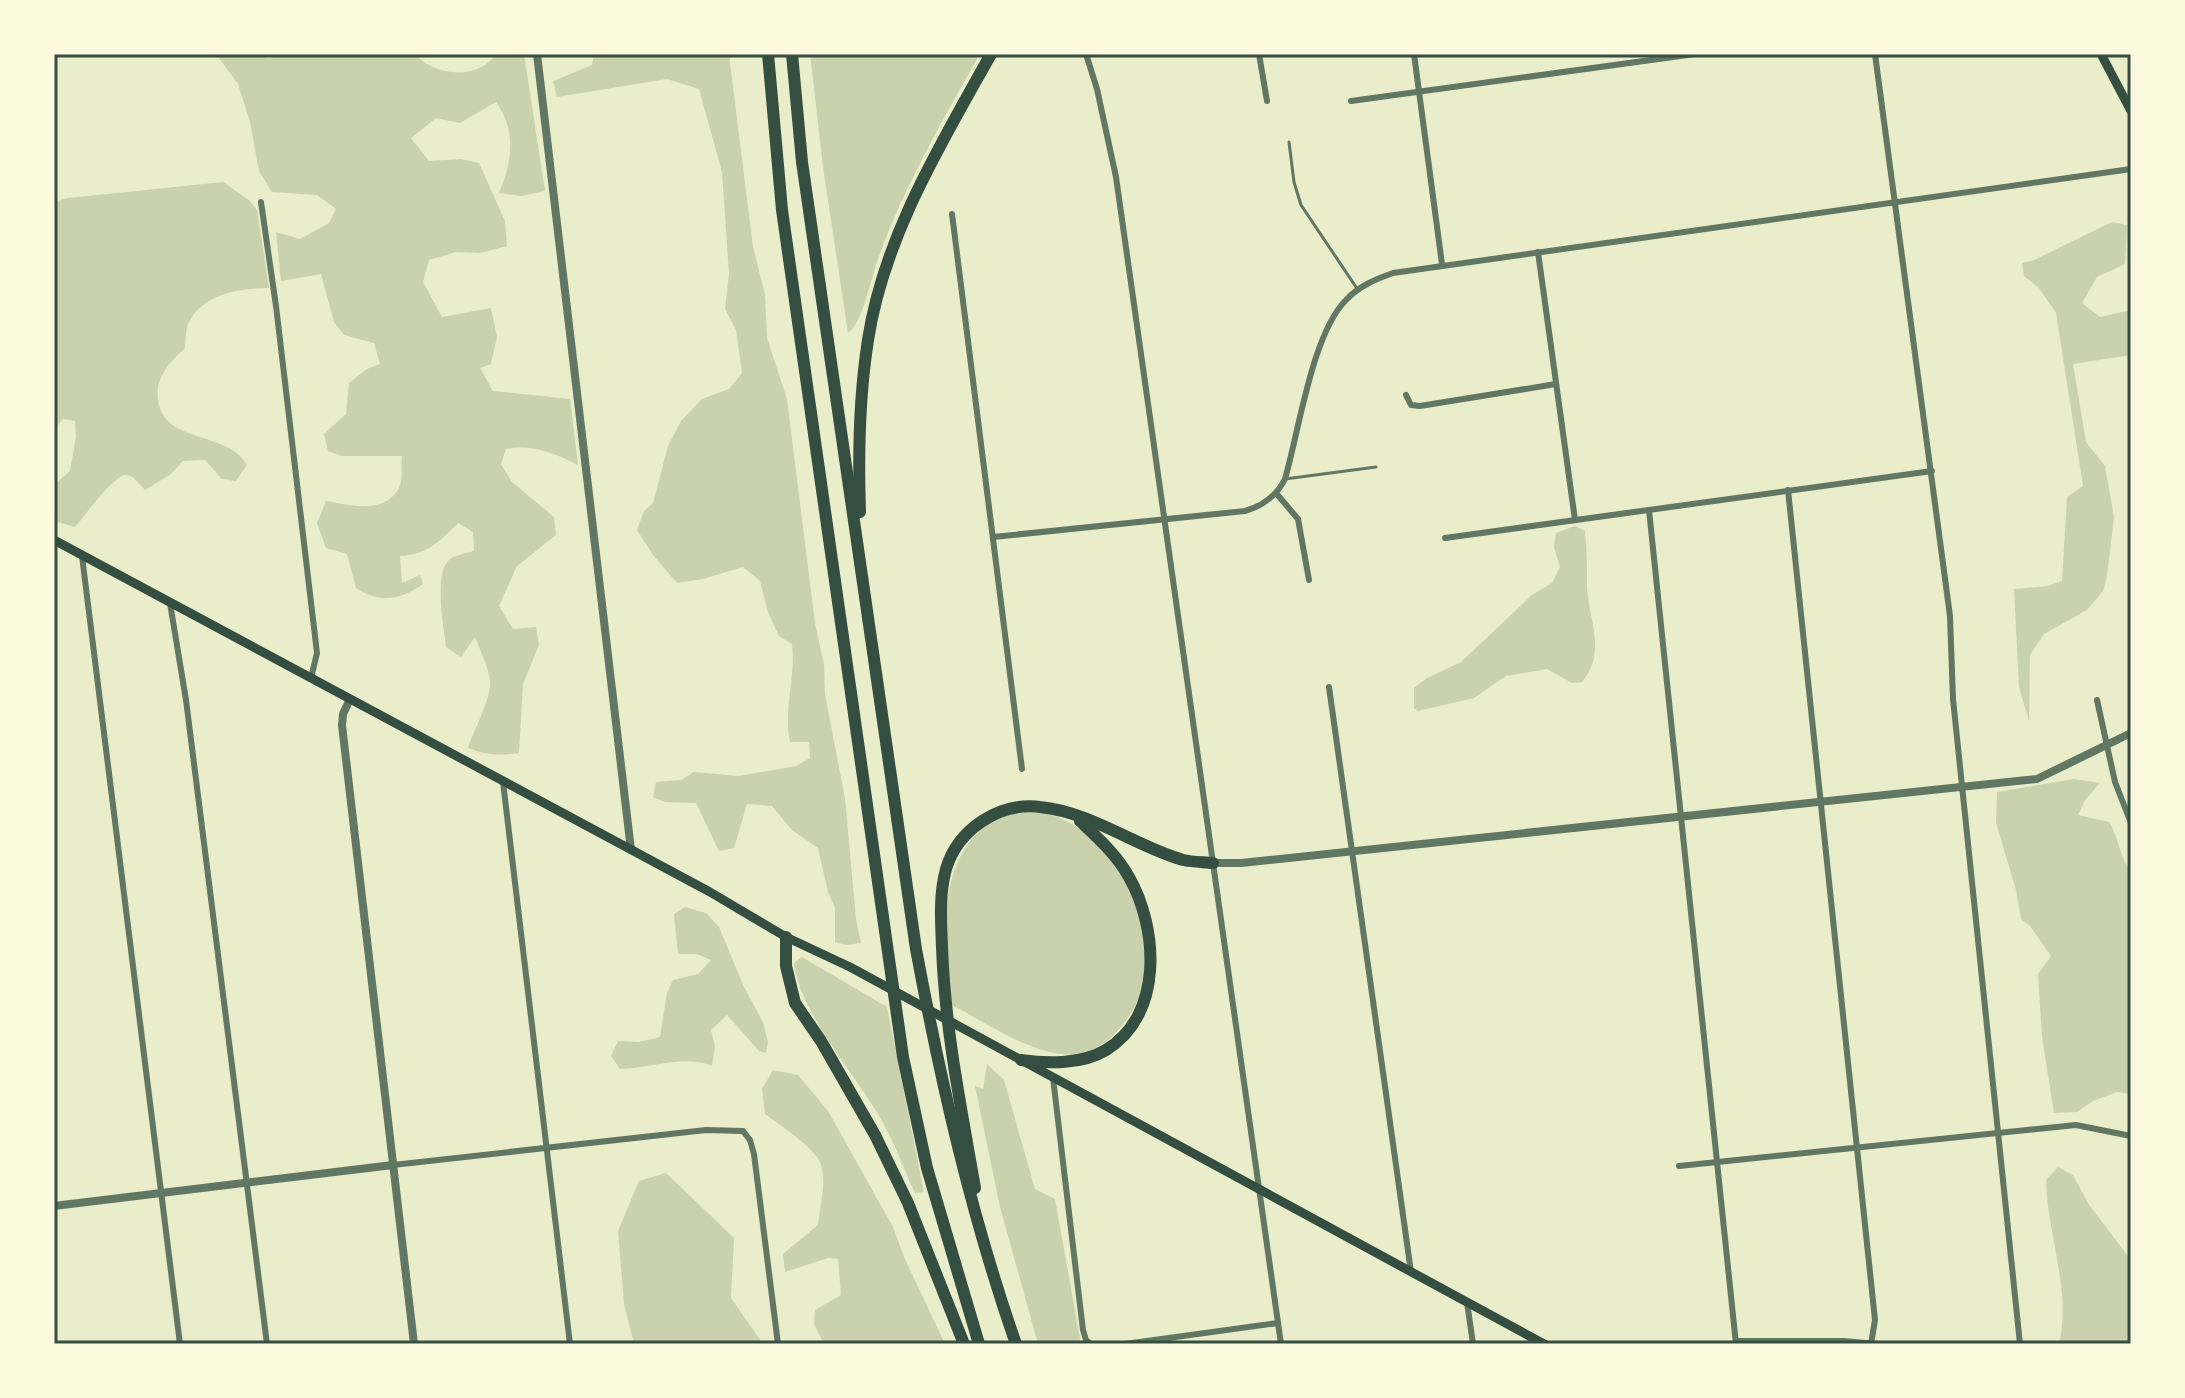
<svg xmlns="http://www.w3.org/2000/svg" width="2185" height="1398" viewBox="0 0 2185 1398" font-family="'Varela Round',sans-serif">
  <style>
    .green { fill: #cad2ad }
    .lines { fill: none; stroke-linecap: round; stroke-linejoin: round }
    .service { stroke: #617663; stroke-width: 3 }
    .minor { stroke: #617663; stroke-width: 6 }
    .tertiary { stroke: #617663; stroke-width: 8 }
    .secondary { stroke: #344e41; stroke-width: 9 }
    .motorway { stroke: #344e41; stroke-width: 12 }
    .neatline { fill: none; stroke: #344e41; stroke-width: 3 }
  </style>
  <rect width="100%" height="100%" fill="#e9edc9"/>
  <g class="green">
    <path d="M 216,54 L 265,54 L 267,58 L 300,54 L 415,54 C 434,76 478,81 496,54 L 524,54 L 545,191 L 522,196 L 499,193 C 512,161 517,132 496,102 L 460,123 L 436,118 L 411,138 L 429,161 L 461,159 L 479,163 L 505,221 L 507,246 L 480,253 L 456,252 L 429,260 L 423,282 L 442,317 L 491,308 L 497,337 L 491,364 L 480,368 L 493,391 L 570,399 L 578,465 C 554,453 532,444 506,449 L 501,464 L 512,482 L 554,517 L 556,535 L 517,566 L 499,606 L 513,629 L 536,627 L 539,645 L 523,684 L 519,753 C 501,756 485,755 468,748 C 474,729 492,698 490,680 C 488,666 480,650 475,637 L 461,657 L 446,647 C 444,628 433,572 450,559 C 456,555 467,553 474,551 L 473,532 L 458,523 C 440,541 427,555 400,556 L 402,583 L 420,575 L 423,584 C 400,600 380,604 356,588 L 347,554 L 326,548 L 317,523 L 326,501 C 349,505 384,515 399,488 C 403,480 401,465 402,456 L 342,456 L 328,451 L 324,434 L 346,414 L 349,383 L 367,369 L 380,364 L 374,343 L 344,335 L 334,322 L 321,274 L 281,281 L 276,232 L 300,239 L 329,223 L 336,209 L 317,195 L 272,192 L 259,171 L 250,122 L 238,84 Z"/>
    <path d="M 594,54 L 729,54 L 753,247 L 765,295 L 767,338 L 787,399 L 815,623 L 824,665 L 825,694 L 845,799 L 856,919 L 861,943 L 846,945 L 835,942 L 835,908 L 828,892 L 818,848 L 792,830 L 772,806 L 747,804 L 734,848 L 719,851 L 696,803 L 665,802 L 653,797 L 656,782 L 681,780 L 694,772 L 739,776 L 796,766 L 810,758 L 809,742 L 790,742 C 783,712 796,677 792,644 L 779,636 L 768,612 L 760,581 L 743,567 L 703,579 L 677,583 L 653,555 L 637,530 L 644,511 L 653,503 L 668,446 L 681,421 L 702,399 L 729,389 L 742,373 L 736,330 L 725,309 L 729,274 L 722,172 L 699,89 L 667,79 L 557,97 L 553,81 L 592,65 Z"/>
    <path d="M 810,54 L 980,54 C 942,121 904,187 878,259 C 871,277 863,323 848,333 L 823,167 Z"/>
    <path d="M 223,182 L 249,200 L 257,210 L 269,288 C 239,288 203,294 189,322 C 185,329 186,340 185,348 C 170,362 155,377 158,400 C 164,445 228,430 247,465 L 236,481 L 222,479 L 205,460 L 183,461 L 171,474 L 145,490 C 140,485 133,474 125,475 C 112,477 85,516 75,527 L 54,521 L 54,485 L 70,471 L 76,437 L 75,421 L 63,419 L 54,429 L 54,202 L 68,198 Z"/>
    <polygon points="2112,222 2127,225 2125,264 2097,277 2082,303 2100,317 2131,310 2131,355 2073,364 2086,442 2105,466 2114,517 2107,576 2103,591 2087,610 2044,634 2030,655 2029,721 2019,687 2014,589 2048,586 2062,581 2067,497 2083,486 2056,313 2039,288 2024,276 2022,263 2034,260"/>
    <path d="M 1575,526 L 1585,531 C 1587,550 1587,568 1587,587 C 1589,621 1607,652 1582,682 L 1572,683 L 1547,669 L 1506,676 L 1474,698 L 1418,711 L 1414,708 L 1414,688 L 1427,678 L 1461,662 L 1532,595 L 1552,583 L 1560,567 L 1554,547 L 1556,533 Z"/>
    <path d="M 2074,779 L 2100,783 L 2085,800 L 2078,815 L 2109,822 C 2119,837 2119,857 2131,872 L 2131,1094 L 2117,1092 L 2093,1101 L 2077,1112 L 2054,1113 L 2042,1037 L 2038,974 L 2051,956 L 2030,926 L 2021,919 L 2016,890 L 1996,823 L 1997,792 Z"/>
    <path d="M 1015,812 C 1029,812 1044,812 1057,817 C 1117,840 1153,918 1145,979 C 1142,998 1132,1013 1120,1028 C 1106,1046 1085,1056 1062,1054 C 1022,1049 985,1022 950,1004 C 946,946 934,872 982,828 C 991,820 1004,816 1015,812 Z"/>
    <path d="M 685,907 L 706,913 L 719,927 L 744,987 L 763,1022 L 768,1042 L 766,1053 L 759,1051 L 727,1015 L 711,1030 L 715,1046 L 712,1066 C 683,1054 650,1069 620,1069 L 611,1056 L 618,1041 L 639,1042 L 660,1037 L 667,993 L 673,980 L 698,974 L 711,960 L 697,954 L 678,954 L 674,914 Z"/>
    <path d="M 802,957 L 887,1007 L 924,1192 L 915,1193 C 903,1167 893,1138 878,1114 C 852,1070 800,1013 794,963 Z"/>
    <polygon points="987,1064 1004,1080 1035,1189 1055,1199 1081,1344 1038,1344 1000,1207 975,1086 983,1089"/>
    <path d="M 773,1070 L 798,1075 L 828,1111 L 893,1227 L 904,1257 L 945,1344 L 824,1344 L 814,1324 L 815,1310 L 841,1295 L 838,1259 L 828,1258 L 785,1272 L 783,1254 L 818,1225 C 820,1206 828,1178 819,1160 C 811,1146 779,1124 765,1114 L 762,1089 Z"/>
    <path d="M 2058,1167 L 2073,1175 L 2089,1205 L 2131,1260 L 2131,1344 L 2059,1344 C 2072,1292 2047,1234 2046,1180 Z"/>
    <polygon points="666,1173 734,1238 731,1298 763,1344 634,1344 624,1304 618,1231 639,1181"/>
  </g>
  <g class="lines">
    <g class="service">
      <polyline points="1289,142 1294,182 1301,205 1358,290"/>
      <polyline points="1285,479 1376,467"/>
    </g>
    <g class="minor">
      <polyline points="1086,54 1097,89 1116,177 1281,1344"/>
      <polyline points="1259,54 1267,101"/>
      <polyline points="1414,54 1442,264"/>
      <polyline points="1875,54 1950,616 1953,699 2020,1344"/>
      <polyline points="1351,101 1695,54"/>
      <polyline points="261,202 276,306 317,653 311,678"/>
      <polyline points="952,214 1022,769"/>
      <polyline points="1538,252 1575,520"/>
      <polyline points="1406,395 1411,405 1420,406 1556,384"/>
      <polyline points="1788,490 1875,1320 1871,1344"/>
      <polyline points="1276,493 1298,519 1309,580"/>
      <polyline points="1649,510 1736,1344"/>
      <path d="M 993,537 L 1245,511 C 1262,506 1277,495 1285,479 C 1299,431 1312,334 1346,300 C 1359,286 1376,279 1393,273 L 2131,169"/>
      <polyline points="1445,538 1932,471"/>
      <polyline points="82,556 180,1344"/>
      <polyline points="170,603 186,700 267,1344"/>
      <polyline points="1329,687 1411,1272"/>
      <polyline points="2097,700 2115,782 2131,823"/>
      <polyline points="503,782 570,1344"/>
      <polyline points="1053,1078 1083,1330 1086,1340 1091,1344"/>
      <polyline points="393,1165 706,1130 743,1131 750,1140 754,1154 778,1344"/>
      <polyline points="1679,1166 2076,1125 2131,1136"/>
      <polyline points="1467,1302 1473,1344"/>
      <polyline points="1736,1341 1844,1341 1877,1344"/>
      <polyline points="1125,1344 1278,1323"/>
    </g>
    <g class="tertiary">
      <polyline points="537,54 631,850"/>
      <polyline points="350,699 343,714 342,725 414,1344"/>
      <polyline points="1213,863 1241,863 2037,779 2131,733"/>
      <polyline points="54,1206 393,1165"/>
    </g>
    <g class="secondary">
      <polyline points="2101,54 2131,111"/>
      <polyline points="54,540 710,892 786,937 850,967 1544,1344"/>
    </g>
    <g class="motorway">
      <polyline points="768,54 782,210 903,1057 927,1168 979,1344"/>
      <path d="M 792,54 L 802,162 L 916,949 C 941,1083 971,1215 1016,1344"/>
      <path d="M 860,512 C 858,454 859,397 868,340 C 884,236 941,144 991,54"/>
      <polyline points="786,937 786,966 795,1003 821,1041 875,1135 908,1203 964,1344"/>
      <path d="M 1021,1060 C 1048,1064 1083,1064 1106,1050 C 1164,1015 1158,928 1129,877 C 1117,855 1098,838 1080,821"/>
      <path d="M 975,1188 C 961,1107 945,1030 942,947 C 941,920 939,895 946,869 C 958,829 999,802 1040,807 C 1091,812 1135,846 1183,860 C 1192,862 1203,862 1213,863"/>
    </g>
  </g>
  <rect width="2185" height="1398" fill="none" stroke="#fefae0" stroke-width="112"/>
  <rect x="56" y="56" width="2073" height="1286" class="neatline"/>
</svg>
